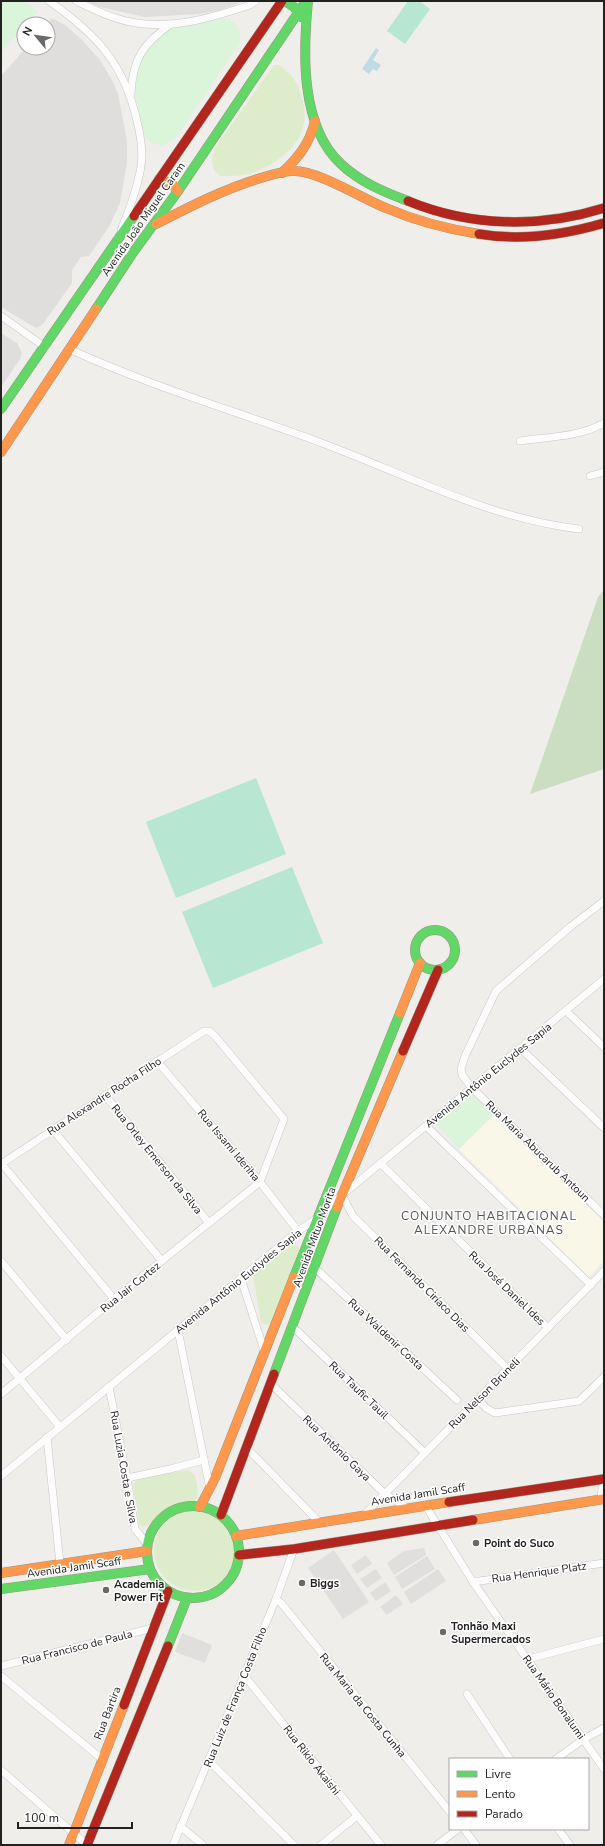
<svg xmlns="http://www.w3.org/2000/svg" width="605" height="1846" viewBox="0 0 605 1846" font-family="'Nunito Sans',sans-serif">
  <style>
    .residential { fill: #dfdedc }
    .education { fill: #f8f7e8 }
    .grass { fill: #ddeccb }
    .forest { fill: #cbdec1 }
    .park { fill: #daf5da }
    .pitch { fill: #b7e6d2 }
    .parking { fill: #e0dfde }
    .water { fill: #bfdbe3 }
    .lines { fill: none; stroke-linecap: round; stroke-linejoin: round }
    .street-casing { stroke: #c9c8c7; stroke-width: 8 }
    .fast-casing { stroke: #999a82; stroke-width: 10 }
    .slow-casing { stroke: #999a82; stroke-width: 10 }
    .jam-casing { stroke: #999a82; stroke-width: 10 }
    .street { stroke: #fdfcfc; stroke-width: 7 }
    .fast { stroke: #63d668; stroke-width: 9 }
    .slow { stroke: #ff974d; stroke-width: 9 }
    .jam { stroke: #b3261e; stroke-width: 9 }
    .poi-dot { fill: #6a6968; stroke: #fff; stroke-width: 1.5 }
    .labels { text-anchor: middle; stroke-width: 3; stroke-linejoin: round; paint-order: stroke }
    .street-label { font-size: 11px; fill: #222; stroke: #fff }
    .poi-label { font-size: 11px; font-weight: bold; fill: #222; stroke: #fff; text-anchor: start }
    .neighbourhood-label { font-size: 12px; letter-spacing: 1px; fill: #555; stroke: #fff }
  </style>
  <rect width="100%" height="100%" fill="#f0eeeb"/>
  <g class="residential">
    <polygon points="87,1 244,1 221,10 200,14 145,17 100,7"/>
    <polygon points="52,18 65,25 83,41 100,60 113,82 118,94 127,141 127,163 120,203 110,225 89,256 81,257 72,270 72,283 43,324 37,328 34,327 1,307 1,76 26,48 48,48 48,24 47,24"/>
    <polygon points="1,333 17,343 22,353 20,359 1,387"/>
  </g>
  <polygon class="education" points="494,1115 604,1222 604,1261 589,1277 459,1149"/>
  <g class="grass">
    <path d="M 274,65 L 279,65 C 295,77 298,83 303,102 C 312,138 283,161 253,173 C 244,176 230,176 220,176 C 210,168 211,159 215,148 Z"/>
    <polygon points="294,1243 300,1248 271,1323 267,1325 261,1323 253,1275"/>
    <path d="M 188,1470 L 195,1475 C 203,1509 193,1498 170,1508 C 161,1512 154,1520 147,1526 L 143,1527 L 139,1524 L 134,1490 L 134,1484 L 138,1478 Z"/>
    <circle cx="195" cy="1550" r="41"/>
  </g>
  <polygon class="forest" points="604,590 604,769 530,794 598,597"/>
  <g class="park">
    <polygon points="1,1 23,1 38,12 27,24 24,24 24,27 1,52"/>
    <path d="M 226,18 C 239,22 243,34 238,46 L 174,140 L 162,146 L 150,142 C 142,135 142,125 139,114 C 138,106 134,96 134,87 C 134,63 148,41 169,30 Z"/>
    <polygon points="471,1092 494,1114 459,1149 436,1124"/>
  </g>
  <g class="pitch">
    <polygon points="408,1 419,1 430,9 405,44 387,31"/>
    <polygon points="256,778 286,854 176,898 146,822"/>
    <polygon points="292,867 323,943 213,988 182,912"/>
  </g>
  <g class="parking">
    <polygon points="424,1548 426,1555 394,1575 387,1563 404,1551"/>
    <polygon points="334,1550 369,1602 343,1619 308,1568"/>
    <polygon points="366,1555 372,1564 357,1574 351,1565"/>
    <polygon points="427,1556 435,1569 402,1589 395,1577"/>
    <polygon points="376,1569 382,1578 367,1588 360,1579"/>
    <polygon points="438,1569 446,1581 411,1604 404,1592"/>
    <polygon points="385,1582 391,1591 376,1601 370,1593"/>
    <polygon points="396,1595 403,1604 387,1615 380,1607"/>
    <polygon points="182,1633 212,1645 205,1663 175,1652"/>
  </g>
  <polygon class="water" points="376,48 379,50 373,60 381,65 377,71 373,69 369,74 362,69"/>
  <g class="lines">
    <g class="street-casing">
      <g id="street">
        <path d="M 49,1 C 96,34 124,63 137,121 C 141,137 144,155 140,172 C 136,192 129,211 121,230"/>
        <path d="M 76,1 C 95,10 115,20 136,23 C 175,29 214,17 250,5 L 256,1"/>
        <path d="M 131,93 C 133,58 143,44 171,24"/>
        <polyline points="117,239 116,242 119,248 132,254"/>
        <polyline points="1,316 45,347"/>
        <path d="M 69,349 C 150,386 236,411 319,442 C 403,473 490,519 579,529"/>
        <path d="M 520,441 C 547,437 580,437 604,423"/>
        <polyline points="590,476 604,472"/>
        <polyline points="604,901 570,927 496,991 465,1056 461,1069 462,1075 472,1088 604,1215"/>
        <polyline points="566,1011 604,1047"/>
        <polyline points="520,1048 604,1128"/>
        <polyline points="157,1061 260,1182 298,1231"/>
        <polyline points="105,1095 209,1223"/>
        <polyline points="426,1126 591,1285"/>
        <polyline points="53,1130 162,1261"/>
        <polyline points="380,1163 548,1328"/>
        <polyline points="1,1164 204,1031 209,1031 215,1036 284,1119 260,1182 114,1299 1,1394"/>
        <polyline points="2,1164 114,1299"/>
        <polyline points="342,1195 353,1216 508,1369"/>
        <polyline points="1,1261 67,1340"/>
        <polyline points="315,1268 457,1400"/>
        <polyline points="241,1279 265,1353"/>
        <polyline points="293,1327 425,1453"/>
        <polyline points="178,1330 210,1489"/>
        <polyline points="1,1356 60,1427"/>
        <polyline points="271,1384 385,1494 407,1508"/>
        <polyline points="109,1387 127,1478 135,1529 147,1544"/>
        <polyline points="478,1399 486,1408 495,1413 579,1401 604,1377"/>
        <polyline points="47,1437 60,1564"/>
        <polyline points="247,1448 319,1522"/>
        <polyline points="1,1476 298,1231 316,1219 342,1195 604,979"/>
        <polyline points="127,1478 170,1469 204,1460"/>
        <polyline points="601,1500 602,1488 604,1486"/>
        <polyline points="425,1505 473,1582 604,1769"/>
        <polyline points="364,1515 604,1271"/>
        <polyline points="473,1582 604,1563"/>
        <polyline points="276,1599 282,1604 450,1812"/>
        <polyline points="528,1659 604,1639"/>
        <polyline points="1,1666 153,1628"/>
        <polyline points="243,1674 381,1845"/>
        <polyline points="1,1676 102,1759"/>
        <polyline points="467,1694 510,1759"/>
        <polyline points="556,1759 584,1739 604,1728"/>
        <polyline points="209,1761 294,1845"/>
        <polyline points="1,1770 87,1845"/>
        <polyline points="180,1826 203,1845"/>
        <polyline points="464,1829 476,1845"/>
        <polyline points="558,1829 570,1845"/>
        <polyline points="173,1845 276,1599 294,1549"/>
        <polyline points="321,1845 357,1816"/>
        <polyline points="437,1845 458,1829"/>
      </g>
    </g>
    <g class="fast-casing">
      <g id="fast">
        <polyline points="285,1 294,7 301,17"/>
        <path d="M 308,1 C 303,52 300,126 341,164 C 360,182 384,192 408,201"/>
        <polyline points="96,309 132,254 178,191 306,1"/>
        <polyline points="1,409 134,216"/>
        <circle cx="435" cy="950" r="20"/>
        <polyline points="294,1277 400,1013"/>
        <polyline points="274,1374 337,1207"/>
        <circle cx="193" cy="1552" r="46"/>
        <polyline points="1,1589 150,1569"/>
        <polyline points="168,1646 187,1598"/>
      </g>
    </g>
    <g class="slow-casing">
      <g id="slow">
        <path d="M 282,173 C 298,158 310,143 315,121"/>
        <polyline points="159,179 172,184 178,191"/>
        <path d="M 156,224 C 191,206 226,188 264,177 C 274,174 284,171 294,171 C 319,171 361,198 386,208 C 416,221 447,229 479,234"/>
        <polyline points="1,452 96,309"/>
        <polyline points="400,1013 420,963"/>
        <polyline points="337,1207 403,1051"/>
        <polyline points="200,1507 215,1478 294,1277"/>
        <polyline points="473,1520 604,1499"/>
        <polyline points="236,1536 449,1502"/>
        <polyline points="1,1573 147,1551"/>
        <polyline points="69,1845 124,1705"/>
      </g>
    </g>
    <g class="jam-casing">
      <g id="jam">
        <path d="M 408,201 C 471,227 540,228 604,208"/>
        <polyline points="134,216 282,1"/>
        <path d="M 479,234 C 521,241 563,235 604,223"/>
        <polyline points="403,1051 438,970"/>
        <polyline points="449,1502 604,1479"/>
        <polyline points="221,1515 274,1374"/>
        <polyline points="239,1555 294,1549 473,1520"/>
        <polyline points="124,1705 168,1591"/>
        <polyline points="87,1845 168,1646"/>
      </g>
    </g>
    <use href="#street" class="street"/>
    <use href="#fast" class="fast"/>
    <use href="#slow" class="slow"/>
    <use href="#jam" class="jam"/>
  </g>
  <g class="poi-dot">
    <circle cx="476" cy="1543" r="4"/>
    <circle cx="302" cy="1583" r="4"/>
    <circle cx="106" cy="1590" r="4"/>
    <circle cx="443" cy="1632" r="4"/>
  </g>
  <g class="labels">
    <g class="street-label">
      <text transform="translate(143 219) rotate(-55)" y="4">Avenida João Miguel Caram</text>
      <text transform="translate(488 1075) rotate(-39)" y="4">Avenida Antônio Euclydes Sapia</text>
      <text transform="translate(104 1096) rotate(-33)" y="4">Rua Alexandre Rocha Filho</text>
      <text transform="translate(229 1145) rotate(50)" y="4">Rua Issami Ideriha</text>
      <text transform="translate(538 1151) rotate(44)" y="4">Rua Maria Abucarub Antoun</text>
      <text transform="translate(157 1159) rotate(51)" y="4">Rua Orley Emerson da Silva</text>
      <text transform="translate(314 1237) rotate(-70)" y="4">Avenida Mituo Morita</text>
      <text transform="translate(238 1281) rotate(-39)" y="4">Avenida Antônio Euclydes Sapia</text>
      <text transform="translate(422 1284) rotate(45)" y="4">Rua Fernando Ciríaco Dias</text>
      <text transform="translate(130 1287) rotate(-39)" y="4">Rua Jair Cortez</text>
      <text transform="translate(507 1288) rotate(44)" y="4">Rua José Daniel Ides</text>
      <text transform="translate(386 1334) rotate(43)" y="4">Rua Waldenir Costa</text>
      <text transform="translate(359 1390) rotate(44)" y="4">Rua Taufic Tauil</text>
      <text transform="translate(484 1393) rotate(-45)" y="4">Rua Nelson Bruneli</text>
      <text transform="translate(337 1448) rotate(44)" y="4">Rua Antônio Gaya</text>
      <text transform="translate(124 1467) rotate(80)" y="4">Rua Luzia Costa e Silva</text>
      <text transform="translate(418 1494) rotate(-9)" y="4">Avenida Jamil Scaff</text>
      <text transform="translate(74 1567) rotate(-8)" y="4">Avenida Jamil Scaff</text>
      <text transform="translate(539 1572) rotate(-8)" y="4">Rua Henrique Platz</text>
      <text transform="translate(77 1647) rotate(-14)" y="4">Rua Francisco de Paula</text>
      <text transform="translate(235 1697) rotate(-68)" y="4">Rua Luiz de França Costa Filho</text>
      <text transform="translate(554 1697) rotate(55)" y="4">Rua Mário Bonalumi</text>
      <text transform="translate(363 1705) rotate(51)" y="4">Rua Maria da Costa Cunha</text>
      <text transform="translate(107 1713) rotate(-69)" y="4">Rua Bartira</text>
      <text transform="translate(312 1760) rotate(52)" y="4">Rua Rikio Akaishi</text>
    </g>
    <g class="poi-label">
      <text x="484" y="1547">Point do Suco</text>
      <text x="310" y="1587">Biggs</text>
      <text x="114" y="1588">Academia<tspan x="114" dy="13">Power Fit</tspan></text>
      <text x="451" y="1630">Tonhão Maxi<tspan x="451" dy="13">Supermercados</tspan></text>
    </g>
    <g class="neighbourhood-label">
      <text x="489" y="1220">CONJUNTO HABITACIONAL<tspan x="489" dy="14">ALEXANDRE URBANAS</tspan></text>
    </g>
  </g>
  <rect width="605" height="1846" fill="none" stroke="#222222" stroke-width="4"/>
  <rect x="449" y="1758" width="140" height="72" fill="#ffffff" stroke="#a7a7a7"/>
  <rect x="457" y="1771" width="20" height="6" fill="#63d668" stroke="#a7a7a7"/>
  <text x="485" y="1778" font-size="12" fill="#222222">Livre</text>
  <rect x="457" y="1791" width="20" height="6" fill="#ff974d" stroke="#a7a7a7"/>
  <text x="485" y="1798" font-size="12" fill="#222222">Lento</text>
  <rect x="457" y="1811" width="20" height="6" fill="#b3261e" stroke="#a7a7a7"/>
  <text x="485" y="1818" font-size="12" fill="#222222">Parado</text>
  <g transform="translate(36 36) rotate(299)"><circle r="19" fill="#ffffff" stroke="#a7a7a7"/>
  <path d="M0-3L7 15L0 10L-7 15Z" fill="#6a6968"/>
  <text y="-6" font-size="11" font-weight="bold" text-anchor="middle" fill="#222222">N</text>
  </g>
  <path d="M18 1822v6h114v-6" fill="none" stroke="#222222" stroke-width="2"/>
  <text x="24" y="1822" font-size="12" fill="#222222" stroke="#ffffff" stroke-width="3" paint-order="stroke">100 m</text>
</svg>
